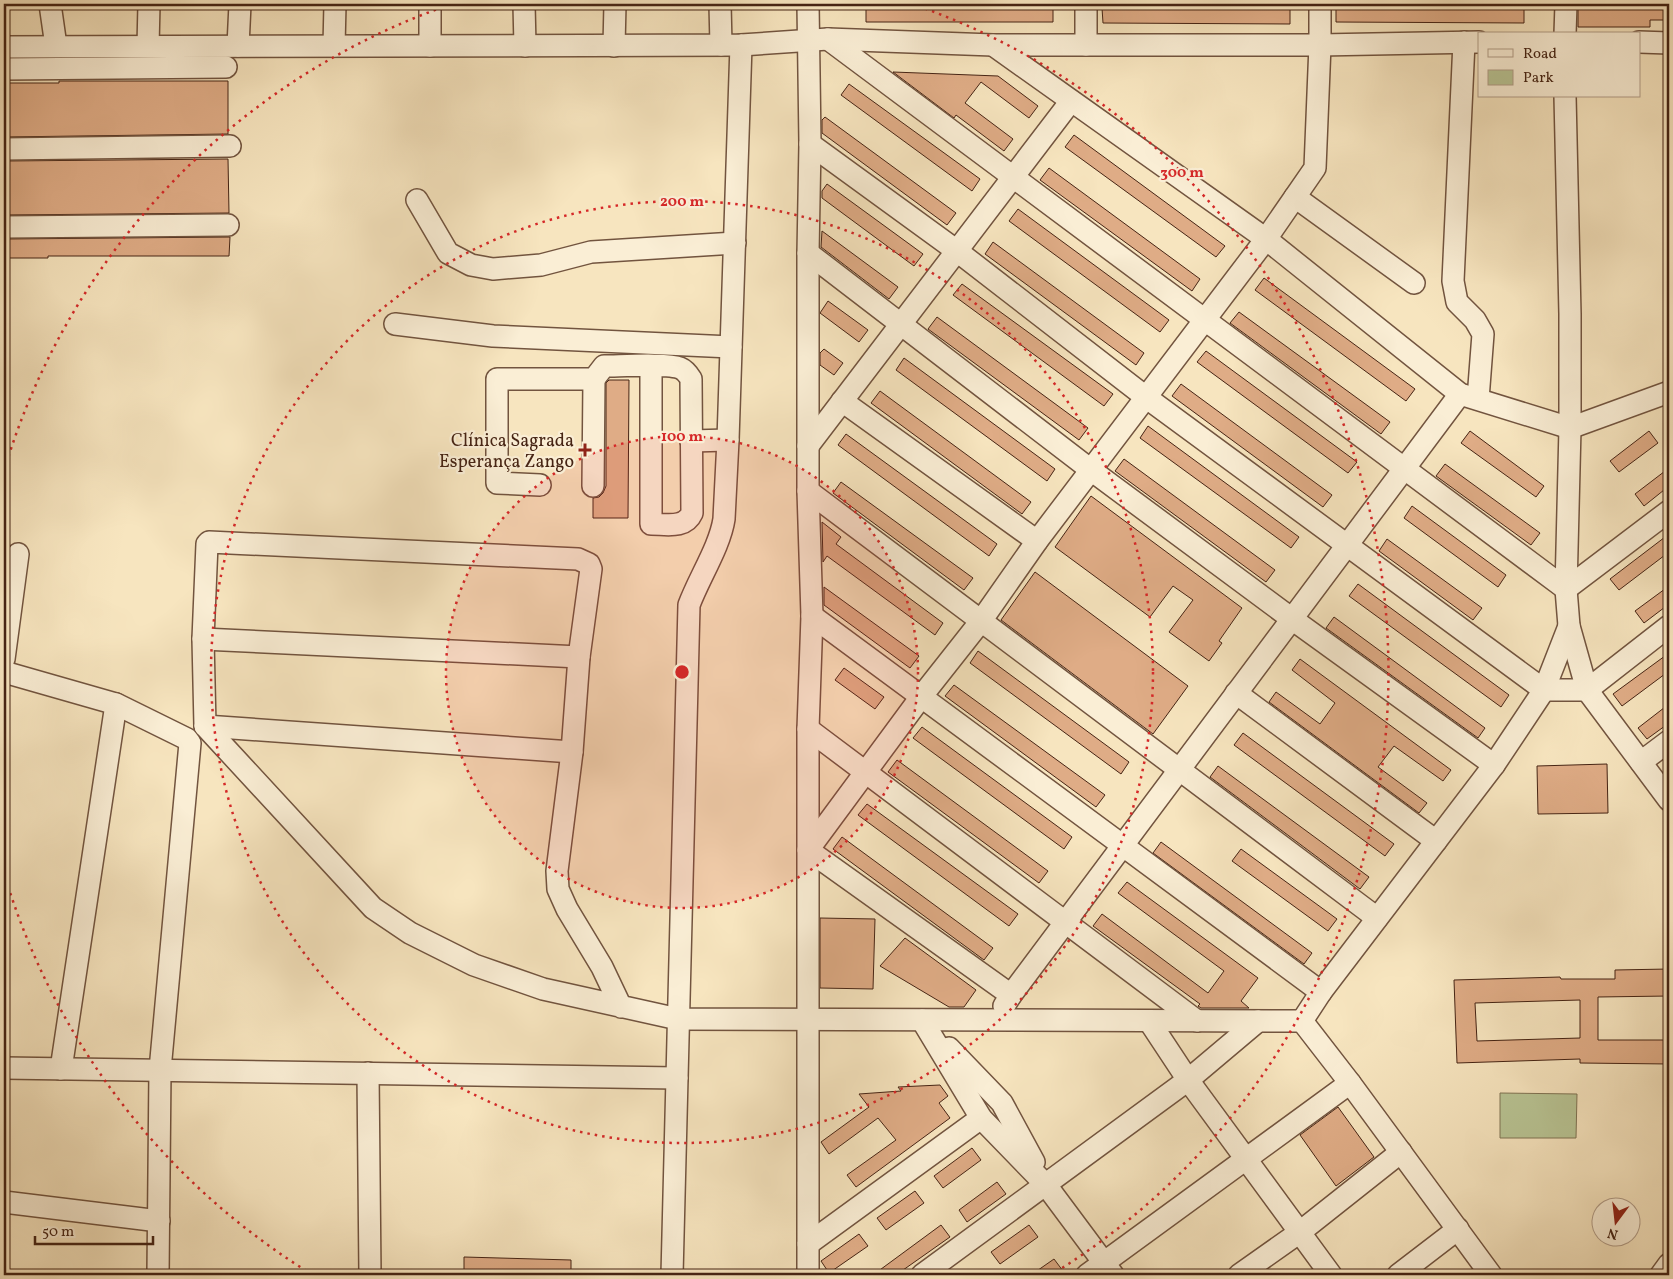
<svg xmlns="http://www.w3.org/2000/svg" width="1673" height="1279" viewBox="0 0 1673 1279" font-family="Vollkorn,serif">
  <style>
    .green { fill: #b9c595; stroke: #807454 }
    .building { fill: #dfac86; stroke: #462414; fill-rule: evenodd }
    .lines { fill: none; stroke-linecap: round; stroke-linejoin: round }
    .minor-casing { stroke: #72543f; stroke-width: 24 }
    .minor { stroke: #faeed5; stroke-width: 21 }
    .ring { fill: none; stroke: #d62828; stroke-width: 2.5; stroke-dasharray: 2.5 5 }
    .poi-dot { fill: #8f2418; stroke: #faeed5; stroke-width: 2 }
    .labels { text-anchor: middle; stroke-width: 4.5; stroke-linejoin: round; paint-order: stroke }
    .poi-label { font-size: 18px; fill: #462414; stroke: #faeed5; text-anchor: end }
    .centre { fill: #d62828; stroke: #faeed5; stroke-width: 2.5 }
    .ring-label { font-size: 15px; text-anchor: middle; font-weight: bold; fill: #d62828; stroke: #faeed5; stroke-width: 4.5; stroke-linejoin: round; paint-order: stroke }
  </style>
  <rect width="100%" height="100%" fill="#f7e5bf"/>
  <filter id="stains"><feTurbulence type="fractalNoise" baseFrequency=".004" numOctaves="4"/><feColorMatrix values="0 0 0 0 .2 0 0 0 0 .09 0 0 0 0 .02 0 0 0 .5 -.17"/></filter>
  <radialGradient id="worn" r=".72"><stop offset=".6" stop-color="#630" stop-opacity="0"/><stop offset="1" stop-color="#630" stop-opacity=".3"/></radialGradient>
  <polygon class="green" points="1500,1093 1577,1094 1576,1138 1500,1138"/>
  <g class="building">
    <polygon points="1578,4 1650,4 1650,6 1669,6 1669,20 1650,20 1650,27 1578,27"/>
    <polygon points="866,7 1053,8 1053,22 866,22"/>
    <polygon points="1336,7 1524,8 1524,23 1336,22"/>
    <polygon points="1102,8 1290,9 1290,24 1103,23"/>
    <polygon points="893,72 998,76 1038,106 1029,118 981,82 965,103 1013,139 1004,151 956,115 954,118"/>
    <polygon points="59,81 228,81 228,134 4,137 4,83 59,83"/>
    <polygon points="849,84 980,179 972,191 841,95"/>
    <polygon points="825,117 956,213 947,225 822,133 822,120"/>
    <polygon points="1074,135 1225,246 1216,257 1065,147"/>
    <polygon points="228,159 229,213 4,215 4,161"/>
    <polygon points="1049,168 1200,279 1192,291 1040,180"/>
    <polygon points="827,184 923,254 914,266 822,198 822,191"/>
    <polygon points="1018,209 1169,320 1160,332 1009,221"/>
    <polygon points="822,231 898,287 889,299 821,247"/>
    <polygon points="230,237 229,256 48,256 48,258 4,258 4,239"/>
    <polygon points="993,242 1144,353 1136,365 985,254"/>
    <polygon points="1264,278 1415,389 1406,401 1255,290"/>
    <polygon points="962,284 1113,394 1104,406 953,295"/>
    <polygon points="828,301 868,330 859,342 820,313"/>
    <polygon points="1239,312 1390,422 1381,434 1230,323"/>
    <polygon points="937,317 1088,428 1079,440 928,329"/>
    <polygon points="824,349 843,363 834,375 820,365 820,353"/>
    <polygon points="1206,351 1357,462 1348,473 1197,362"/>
    <polygon points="904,358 1055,469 1047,481 896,370"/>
    <polygon points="609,380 629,380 628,518 593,518 593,498 599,497 603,493 606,486 606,383"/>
    <polygon points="1181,384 1332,495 1323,507 1172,396"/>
    <polygon points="880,391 1031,502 1022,514 871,403"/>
    <polygon points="1148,426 1299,537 1291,548 1140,438"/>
    <polygon points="1470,431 1544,486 1536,497 1461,443"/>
    <polygon points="1649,431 1658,443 1619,472 1610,461"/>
    <polygon points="846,434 997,544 989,556 838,445"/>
    <polygon points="1124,459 1275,570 1266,582 1115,471"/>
    <polygon points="1445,464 1540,533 1531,545 1436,476"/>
    <polygon points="1669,468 1669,486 1644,506 1635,494"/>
    <polygon points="841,482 973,578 964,590 833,493"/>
    <polygon points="1091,496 1242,608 1219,641 1222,643 1209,661 1169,632 1193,600 1173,586 1150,617 1055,547"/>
    <polygon points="1412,506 1506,575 1498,587 1404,518"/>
    <polygon points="822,522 841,537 836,544 943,623 935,635 827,556 823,562"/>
    <polygon points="1669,534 1669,552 1619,590 1610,579"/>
    <polygon points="1387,539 1482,608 1473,620 1379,551"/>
    <polygon points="1035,572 1188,686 1153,734 1001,620"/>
    <polygon points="1358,584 1509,695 1501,707 1349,596"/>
    <polygon points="1669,586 1669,604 1644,623 1635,611"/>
    <polygon points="824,587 919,656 910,668 824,605"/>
    <polygon points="1334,617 1485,728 1478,738 1326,628"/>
    <polygon points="978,651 1129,762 1121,774 970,663"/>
    <polygon points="1669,653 1669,671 1622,706 1613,694"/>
    <polygon points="1300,659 1451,770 1443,781 1394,746 1378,767 1427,803 1419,813 1269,702 1276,692 1320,724 1335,703 1292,670"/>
    <polygon points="844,668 884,697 875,709 835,680"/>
    <polygon points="954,685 1105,795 1096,807 945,696"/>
    <polygon points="1669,704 1669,723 1647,739 1638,728"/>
    <polygon points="922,727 1072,837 1064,849 913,738"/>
    <polygon points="1243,733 1394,844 1385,856 1234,745"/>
    <polygon points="897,760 1048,871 1039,883 888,772"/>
    <polygon points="1607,764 1608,813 1538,814 1537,766"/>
    <polygon points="1218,766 1369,877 1360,889 1210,777"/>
    <polygon points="867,804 1018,914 1009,926 858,815"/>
    <polygon points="842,837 993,948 984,960 833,849"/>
    <polygon points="1161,842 1312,953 1304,964 1153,853"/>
    <polygon points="1241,849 1337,919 1328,931 1232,861"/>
    <polygon points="1127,882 1258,978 1241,1001 1249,1008 1201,1008 1198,1006 1200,1004 1093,926 1102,914 1208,993 1224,971 1118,893"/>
    <polygon points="820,918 875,919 873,989 820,988"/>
    <polygon points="905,938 976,990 964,1007 949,1007 880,966"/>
    <path d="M 1669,969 L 1669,996 L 1598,997 L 1598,1040 L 1669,1040 L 1669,1064 L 1580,1063 L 1580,1059 L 1457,1063 L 1454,980 L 1560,977 L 1561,979 L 1615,979 L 1615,970 ZM 1580,1000 L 1580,1038 L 1477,1041 L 1475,1003 Z"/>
    <polygon points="940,1085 948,1096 939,1103 950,1118 856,1187 847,1175 896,1140 878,1118 829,1154 821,1142 869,1107 859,1094 901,1091 898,1087"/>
    <polygon points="1338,1107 1374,1157 1336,1186 1300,1135"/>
    <polygon points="972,1148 981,1160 943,1188 934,1176"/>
    <polygon points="997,1182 1006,1194 967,1222 959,1210"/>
    <polygon points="915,1191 924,1203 886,1230 877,1218"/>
    <polygon points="941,1225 950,1237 896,1275 873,1275"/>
    <polygon points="1029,1225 1038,1237 1000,1264 991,1252"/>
    <polygon points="859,1234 868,1246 829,1273 821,1261"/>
    <polygon points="464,1257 571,1260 571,1275 464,1275"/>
    <polygon points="1054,1259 1066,1275 1031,1275"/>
  </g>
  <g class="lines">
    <g class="minor-casing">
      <g id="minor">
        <polyline points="50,4 56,46"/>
        <polyline points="430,4 430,46"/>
        <polyline points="524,4 525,46"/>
        <polyline points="720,4 721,45"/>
        <polyline points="1086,4 1086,45"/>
        <polyline points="1565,34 1566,4"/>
        <polyline points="828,39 1566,589 1669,511"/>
        <polyline points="1464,42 1453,281 1457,302 1475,320 1483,334 1478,399"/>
        <polyline points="1639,42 1669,43"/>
        <polyline points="993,45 1266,239 1460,394 1570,428 1669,392"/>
        <polyline points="148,46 149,4"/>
        <polyline points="238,46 240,4"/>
        <polyline points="334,46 335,4"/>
        <polyline points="614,46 615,4"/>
        <polyline points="4,47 741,45 828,39 993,45 1320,45 1479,42"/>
        <polyline points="4,69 226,67"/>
        <polyline points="1565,96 1570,314 1570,428 1566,589 1569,626 1587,690 1669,800"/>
        <polyline points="810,144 957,251 1147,398 1544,690 1587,690 1669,626"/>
        <polyline points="4,149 230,146"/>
        <polyline points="1295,197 1414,283"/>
        <polyline points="417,200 448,253 471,265 493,269 541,265 591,252 735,243"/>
        <polyline points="4,227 228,225"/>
        <polyline points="808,253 1091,470 1292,619 1494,765"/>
        <polyline points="395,324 493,336 731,347"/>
        <polyline points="842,401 1037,541"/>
        <polyline points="691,441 728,440"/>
        <polyline points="808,446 1071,101"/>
        <path d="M 540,485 L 497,483 L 497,379 L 594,379 L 604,366 C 620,366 667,363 680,368 C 685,370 688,374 691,379 L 692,513 C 685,529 666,524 651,524 L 651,366"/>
        <polyline points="593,486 594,379"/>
        <polyline points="808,491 1377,918"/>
        <polyline points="812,616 1321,992"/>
        <polyline points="203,639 579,657"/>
        <polyline points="4,659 18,554"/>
        <polyline points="4,672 116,704 61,1069"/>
        <polyline points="1236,693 1436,841"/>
        <polyline points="116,704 187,739 190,743 160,1070 158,1275"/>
        <polyline points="205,726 572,752"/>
        <polyline points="808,729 1197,1021"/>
        <polyline points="1641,762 1669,741"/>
        <polyline points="1011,995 808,850 921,697 981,621 1037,541 1266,239 1315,168 1320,45 1320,4"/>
        <polyline points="1004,1006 1011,995 1460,394"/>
        <polyline points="621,1007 602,967 567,909 558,889 557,871 572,752 579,657 591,569 589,564 578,559 209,542 207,544 203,639 205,726 373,908 410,933 474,965 543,989 678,1019 1302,1021"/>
        <polyline points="922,1020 981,1118 1046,1185 1113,1275"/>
        <polyline points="1149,1021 1188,1080 1331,1275"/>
        <polyline points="1302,1021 1321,992 1494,765 1544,690 1569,626"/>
        <polyline points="1302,1021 1350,1083 1491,1275"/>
        <polyline points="949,1048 1002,1103 1034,1162"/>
        <polyline points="4,1068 677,1078"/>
        <polyline points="368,1073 370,1275"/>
        <polyline points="4,1202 159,1221"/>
        <polyline points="808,1244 981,1118"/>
        <path d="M 672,1275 L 689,605 C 699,578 720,546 724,519 L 728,440 L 741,45"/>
        <polyline points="808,1275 808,729 812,616 808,491 808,253 810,144 808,4"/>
        <polyline points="922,1275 1188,1080 1258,1021"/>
        <polyline points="1087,1275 1350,1083"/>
        <polyline points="1239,1275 1300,1232 1401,1152"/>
        <polyline points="1398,1275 1458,1229"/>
        <polyline points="1661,1275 1669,1264"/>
      </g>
    </g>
    <use href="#minor" class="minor"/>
  </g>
  <circle cx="682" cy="672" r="236" fill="#d62828" fill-opacity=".12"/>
  <g class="ring">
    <circle cx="682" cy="672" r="236"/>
    <circle cx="682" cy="672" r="471"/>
    <path d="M313 1275A707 707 0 0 1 4 873M4 471A707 707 0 0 1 446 6M918 6A707 707 0 0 1 1051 1275"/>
  </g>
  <path class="poi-dot" d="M582.5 442.5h5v5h5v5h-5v5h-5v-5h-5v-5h5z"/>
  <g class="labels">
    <g class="poi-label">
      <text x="574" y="446">Clínica Sagrada<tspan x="574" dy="21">Esperança Zango</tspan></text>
    </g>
  </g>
  <circle cx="682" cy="672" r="8" class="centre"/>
  <g class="ring-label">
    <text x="1182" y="177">300 m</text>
    <text x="682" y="206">200 m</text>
    <text x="682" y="441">100 m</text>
  </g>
  <rect width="1673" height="1279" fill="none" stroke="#f7e5bf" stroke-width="20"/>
  <rect x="5" y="5" width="1663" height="1269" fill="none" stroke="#462414" stroke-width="2.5"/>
  <rect x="10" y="10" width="1653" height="1259" fill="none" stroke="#462414"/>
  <rect x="1478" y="32" width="162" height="65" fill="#faeed5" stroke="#b29d88"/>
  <rect x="1488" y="49" width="25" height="8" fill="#faeed5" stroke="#b29d88"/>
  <text x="1523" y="58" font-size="15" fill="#462414">Road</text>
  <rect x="1488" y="70" width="25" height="15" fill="#b9c595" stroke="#b29d88"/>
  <text x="1523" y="82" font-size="15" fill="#462414">Park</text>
  <g transform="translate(1616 1222) rotate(195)"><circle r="24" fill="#faeed5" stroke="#b29d88"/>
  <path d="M0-4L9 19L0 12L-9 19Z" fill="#8f2418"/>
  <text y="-8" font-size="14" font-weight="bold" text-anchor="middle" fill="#462414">N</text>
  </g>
  <path d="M35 1236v8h118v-8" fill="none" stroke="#462414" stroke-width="2.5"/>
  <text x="42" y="1236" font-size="15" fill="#462414" stroke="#faeed5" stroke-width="4" paint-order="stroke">50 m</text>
  <rect width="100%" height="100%" filter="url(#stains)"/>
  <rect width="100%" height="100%" fill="url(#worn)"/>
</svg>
